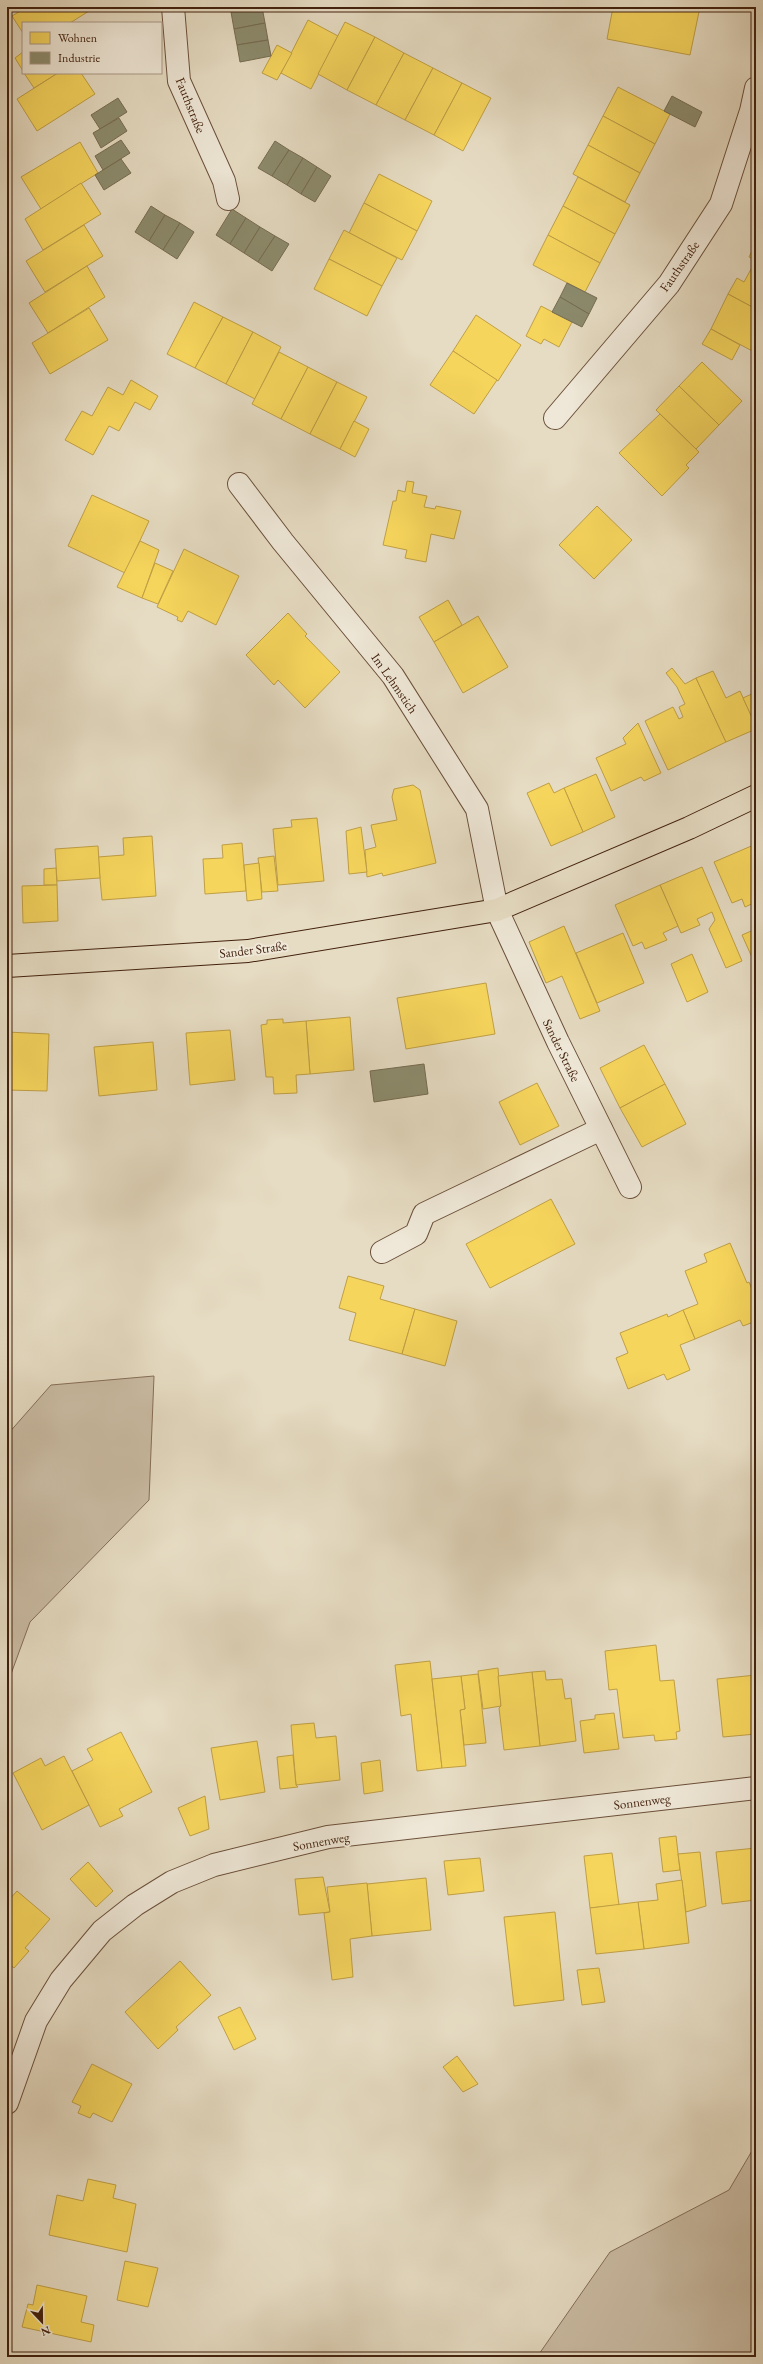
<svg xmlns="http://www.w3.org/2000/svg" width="763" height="2364" viewBox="0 0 763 2364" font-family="'EB Garamond',serif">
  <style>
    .green { fill: #cabca4; stroke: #866e58 }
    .homes { fill: #f6d55c; stroke: #c09f44 }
    .industry { fill: #8c8c6e; stroke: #766c51 }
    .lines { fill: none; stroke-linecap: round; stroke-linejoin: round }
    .minor-casing { stroke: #6b503a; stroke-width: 24 }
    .major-casing { stroke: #42210d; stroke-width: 24 }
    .minor { stroke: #efe8d8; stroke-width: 22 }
    .major { stroke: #e6dcc3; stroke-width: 22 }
    .labels { text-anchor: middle; stroke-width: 4; stroke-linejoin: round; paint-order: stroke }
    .street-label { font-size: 13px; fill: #42210d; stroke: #efe8d8 }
  </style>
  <rect width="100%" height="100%" fill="#e6dcc3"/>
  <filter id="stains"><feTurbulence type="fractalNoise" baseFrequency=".005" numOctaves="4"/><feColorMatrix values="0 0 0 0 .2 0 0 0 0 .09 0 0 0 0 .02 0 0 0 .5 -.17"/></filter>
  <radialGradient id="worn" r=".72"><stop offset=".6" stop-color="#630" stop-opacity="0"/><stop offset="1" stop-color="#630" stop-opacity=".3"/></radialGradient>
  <g class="green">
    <polygon points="154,1376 149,1500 30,1622 7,1685 7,1435 51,1385"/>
    <polygon points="756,2144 756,2357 537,2357 610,2252 729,2190"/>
  </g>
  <g class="homes">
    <polygon points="27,7 86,7 89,11 70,23 23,23 23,33 12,16"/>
    <polygon points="613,7 700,7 690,55 607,39"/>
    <polygon points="308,20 338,36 311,89 281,73"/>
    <polygon points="345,22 375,37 347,90 318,74"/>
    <polygon points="375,37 404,53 376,105 347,90"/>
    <polygon points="277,45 292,53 277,80 262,73"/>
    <polygon points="23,52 23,71 15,58"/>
    <polygon points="404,53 433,68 405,120 376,105"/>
    <polygon points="433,68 462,83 434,135 405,120"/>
    <polygon points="24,73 58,73 34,88"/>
    <polygon points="58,73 81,73 95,94 37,131 17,99"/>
    <polygon points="462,83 491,98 463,151 434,135"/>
    <polygon points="618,87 670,114 655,144 603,116"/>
    <polygon points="603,116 655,144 640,173 588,145"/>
    <polygon points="80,142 98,173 41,209 21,177"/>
    <polygon points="588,145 640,173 625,202 573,174"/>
    <polygon points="379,174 432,201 417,231 364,203"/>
    <polygon points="578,177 630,205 615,234 563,206"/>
    <polygon points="81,183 101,214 43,250 25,219"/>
    <polygon points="364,203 417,231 402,260 349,233"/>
    <polygon points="563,206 615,234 600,263 548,235"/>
    <polygon points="84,225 103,256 45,292 26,261"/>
    <polygon points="344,230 397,258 382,286 329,259"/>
    <polygon points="548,235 600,263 585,292 533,265"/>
    <polygon points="756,242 756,261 749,257"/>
    <polygon points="329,259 382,286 367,316 314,289"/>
    <polygon points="756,260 756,309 728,294 737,278 744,282"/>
    <polygon points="87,266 105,297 48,333 29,303"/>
    <polygon points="728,294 756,309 756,353 711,329"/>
    <polygon points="194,302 223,317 195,368 167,354"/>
    <polygon points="541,306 572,322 559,347 544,339 541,344 526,336"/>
    <polygon points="89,308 108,340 50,374 32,343"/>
    <polygon points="476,315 521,345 498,381 453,351"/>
    <polygon points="223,317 253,332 226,384 195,368"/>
    <polygon points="711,329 740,345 732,360 702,344"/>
    <polygon points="253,332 281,347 255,399 226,384"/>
    <polygon points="453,351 497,380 474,414 430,385"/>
    <polygon points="279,352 308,367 281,419 252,404"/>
    <polygon points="702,362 742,401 719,425 679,386"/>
    <polygon points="308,367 337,382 310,434 281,419"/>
    <polygon points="131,380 158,396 150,410 135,402 119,431 109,426 93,455 65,440 82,411 92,416 108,387 123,395"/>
    <polygon points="337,382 367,397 340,449 310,434"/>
    <polygon points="679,386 719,425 696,449 656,410"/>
    <polygon points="660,414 699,452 686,465 689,468 662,496 619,453"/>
    <polygon points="354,421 369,429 355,457 340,449"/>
    <polygon points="407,481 414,482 412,493 427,496 424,507 435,509 436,506 461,511 454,539 431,534 426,562 405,558 407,550 383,545 393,501 396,501 398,490 405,492"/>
    <polygon points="92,495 149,521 125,573 68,546"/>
    <polygon points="597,506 632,540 594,579 559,545"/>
    <polygon points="140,541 159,550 142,598 117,587"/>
    <polygon points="184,549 239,576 216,625 188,611 182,622 177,620 178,617 157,607"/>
    <polygon points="155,563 173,571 158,604 142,598"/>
    <polygon points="448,600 462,625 434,642 419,617"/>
    <polygon points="288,613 307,634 305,636 340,672 305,708 278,680 274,685 246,655"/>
    <polygon points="478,616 508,667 463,693 434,642"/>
    <polygon points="672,668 685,684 696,678 726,742 668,770 645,721 673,707 679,719 683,717 679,707 685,704 677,687 666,673"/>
    <polygon points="713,671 726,698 740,691 756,726 756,729 726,742 696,678"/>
    <polygon points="756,692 756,726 743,698"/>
    <polygon points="638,723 661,773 644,781 641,777 611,791 596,758 626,744 623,738"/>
    <polygon points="596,774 615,817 583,832 564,788"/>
    <polygon points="549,783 554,793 564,788 583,832 551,846 527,793"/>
    <polygon points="413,785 420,790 436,863 383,876 382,873 367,877 365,850 376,847 371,825 397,820 392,797 394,789"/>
    <polygon points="317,818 324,881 278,885 273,829 292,827 291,820"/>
    <polygon points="361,827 367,872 349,874 346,831"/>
    <polygon points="152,836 156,896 102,900 98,857 124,855 123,838"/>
    <polygon points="242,843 246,891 205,894 203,859 223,858 222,845"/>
    <polygon points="756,844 756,902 745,907 742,899 732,903 714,862"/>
    <polygon points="98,846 100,878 57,881 55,849"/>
    <polygon points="274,856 278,891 262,892 258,858"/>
    <polygon points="259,863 262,899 247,901 244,865"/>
    <polygon points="702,867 742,961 726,968 709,929 715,920 712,912 697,919 700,925 681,933 660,885"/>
    <polygon points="56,868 57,885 44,885 44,869"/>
    <polygon points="57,885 58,921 23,923 22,886"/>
    <polygon points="660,885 678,926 663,933 667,940 645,949 642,942 633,946 615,905"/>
    <polygon points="564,926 600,1011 580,1019 562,976 546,983 529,942"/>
    <polygon points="756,929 756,963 755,964 742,935"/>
    <polygon points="623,933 644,983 597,1003 576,953"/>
    <polygon points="692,954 708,992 687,1002 671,964"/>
    <polygon points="486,983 495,1034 406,1049 397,998"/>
    <polygon points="350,1017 354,1070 310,1074 306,1021"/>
    <polygon points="283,1019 283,1023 306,1021 310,1074 296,1075 297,1093 274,1094 273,1077 266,1077 261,1025 267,1024 267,1020"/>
    <polygon points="230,1030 235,1080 190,1085 186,1033"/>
    <polygon points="7,1032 49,1034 47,1091 7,1090"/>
    <polygon points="153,1042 157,1090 99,1096 94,1047"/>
    <polygon points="644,1045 665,1084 620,1108 600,1068"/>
    <polygon points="537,1083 559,1126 520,1145 499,1102"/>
    <polygon points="665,1084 686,1124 642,1147 620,1108"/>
    <polygon points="551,1199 575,1244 490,1288 466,1244"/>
    <polygon points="730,1243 747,1283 749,1282 756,1299 756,1321 743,1326 740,1320 695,1339 683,1310 698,1304 685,1271 707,1262 704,1254"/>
    <polygon points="348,1276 384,1286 380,1299 415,1309 402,1354 349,1340 356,1313 339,1308"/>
    <polygon points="415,1309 457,1321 445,1366 402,1354"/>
    <polygon points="683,1310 695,1339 680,1345 690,1370 667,1380 664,1374 628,1389 616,1358 628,1353 620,1333 667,1314 668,1317"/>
    <polygon points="656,1645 660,1681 674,1680 680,1731 676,1732 677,1739 655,1741 654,1735 623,1738 617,1689 609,1690 605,1651"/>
    <polygon points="430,1661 442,1768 417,1771 411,1714 401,1716 395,1665"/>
    <polygon points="498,1668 501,1706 483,1709 478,1671"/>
    <polygon points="545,1671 546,1680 562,1679 565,1699 571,1698 576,1741 540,1746 532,1672"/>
    <polygon points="532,1672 540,1746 504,1750 499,1708 501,1706 498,1676"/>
    <polygon points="478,1674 486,1743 464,1745 460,1710 465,1709 461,1676"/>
    <polygon points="756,1675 756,1734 723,1737 717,1679"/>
    <polygon points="461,1676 465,1709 460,1710 466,1766 442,1768 432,1679"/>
    <polygon points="614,1713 619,1749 584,1753 580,1721 595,1719 595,1715"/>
    <polygon points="314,1723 316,1738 336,1736 340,1780 296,1785 291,1725"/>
    <polygon points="121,1732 152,1792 119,1809 123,1816 100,1827 72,1771 93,1760 87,1749"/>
    <polygon points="257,1741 265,1792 220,1800 211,1748"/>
    <polygon points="293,1755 296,1785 298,1787 280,1789 277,1757"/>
    <polygon points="64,1756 89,1805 42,1830 13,1773 41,1758 45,1766"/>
    <polygon points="380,1760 383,1791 364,1794 361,1763"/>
    <polygon points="205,1796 209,1829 190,1836 178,1808"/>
    <polygon points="676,1836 680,1870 663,1872 659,1838"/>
    <polygon points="756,1848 756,1900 722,1904 716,1852"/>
    <polygon points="700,1852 706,1906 686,1912 678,1854"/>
    <polygon points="612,1853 619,1905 590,1908 584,1856"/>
    <polygon points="480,1858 484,1891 448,1895 444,1861"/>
    <polygon points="88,1862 113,1891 96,1907 70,1879"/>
    <polygon points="323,1877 330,1912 299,1915 295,1879"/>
    <polygon points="426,1878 431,1930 372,1936 367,1884"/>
    <polygon points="682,1880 689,1943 644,1949 638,1902 658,1900 656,1884"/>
    <polygon points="367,1883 372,1936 350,1939 353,1977 332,1980 324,1913 330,1912 327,1887"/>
    <polygon points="17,1891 50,1919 25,1948 29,1951 14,1968 7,1962 7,1902"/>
    <polygon points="638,1902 644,1949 596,1954 590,1908"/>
    <polygon points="555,1912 564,2000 514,2006 504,1917"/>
    <polygon points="180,1961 211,1995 176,2027 178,2030 158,2049 125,2012"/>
    <polygon points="599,1968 605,2002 582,2005 577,1970"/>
    <polygon points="240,2007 256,2039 234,2050 218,2017"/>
    <polygon points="457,2056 478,2084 463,2092 443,2067"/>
    <polygon points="92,2064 132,2084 112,2122 93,2113 90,2118 78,2113 81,2106 72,2102"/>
    <polygon points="88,2179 116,2185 113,2198 136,2204 127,2252 49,2235 57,2195 83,2201"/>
    <polygon points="125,2261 158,2268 148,2307 117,2300"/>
    <polygon points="37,2285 87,2296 81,2322 94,2325 91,2342 22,2327 28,2304 33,2305"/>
  </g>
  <g class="industry">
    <polygon points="230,7 260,7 231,12"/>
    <polygon points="262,7 265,23 234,29 231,12"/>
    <polygon points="265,23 268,40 237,45 234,29"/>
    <polygon points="268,40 271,56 240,62 237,45"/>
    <polygon points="672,96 702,112 695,127 664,111"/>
    <polygon points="118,98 127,112 100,129 91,115"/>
    <polygon points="119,118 127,131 101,148 93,133"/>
    <polygon points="121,140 130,153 103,170 95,156"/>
    <polygon points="275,141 289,150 272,176 258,168"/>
    <polygon points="289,150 303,158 287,185 272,176"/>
    <polygon points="303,158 317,167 301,194 287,185"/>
    <polygon points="121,159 131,173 104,190 95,175"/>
    <polygon points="317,167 331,176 315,202 301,194"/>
    <polygon points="151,206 165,215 149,241 135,232"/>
    <polygon points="232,209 246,218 230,244 216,235"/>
    <polygon points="165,215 180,223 163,250 149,241"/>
    <polygon points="246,218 260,227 244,253 230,244"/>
    <polygon points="180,223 194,232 177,259 163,250"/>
    <polygon points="260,227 275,236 258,262 244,253"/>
    <polygon points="275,236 289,244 272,271 258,262"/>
    <polygon points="567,283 597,298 589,314 560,297"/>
    <polygon points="560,297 589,314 582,327 552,312"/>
    <polygon points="424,1064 428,1094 374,1102 370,1071"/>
  </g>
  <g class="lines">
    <g class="minor-casing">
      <g id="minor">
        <polyline points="173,7 179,81 224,181 228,199"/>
        <polyline points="555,418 669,284 721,204 751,111 756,88"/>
        <polyline points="239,484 283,542 393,676 477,809 497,910 558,1042 630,1187"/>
        <polyline points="382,1252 416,1234 424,1214 601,1129"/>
        <polyline points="7,2103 36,2021 61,1980 102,1931 135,1905 172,1882 214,1865 328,1837 756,1788"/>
      </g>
    </g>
    <g class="major-casing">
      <polyline id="major" points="7,966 248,951 497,910 689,828 756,796"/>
    </g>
    <use href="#minor" class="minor"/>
    <use href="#major" class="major"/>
  </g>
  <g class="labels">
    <g class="street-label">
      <text transform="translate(191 105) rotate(68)" y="5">Fauthstraße</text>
      <text transform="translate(679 266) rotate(-55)" y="5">Fauthstraße</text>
      <text transform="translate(395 683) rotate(55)" y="5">Im Lehmstich</text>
      <text transform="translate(253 949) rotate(-7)" y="5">Sander Straße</text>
      <text transform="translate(562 1050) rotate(64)" y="5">Sander Straße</text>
      <text transform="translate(642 1801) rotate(-7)" y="5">Sonnenweg</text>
      <text transform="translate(321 1841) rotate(-10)" y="5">Sonnenweg</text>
    </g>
  </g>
  <rect width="763" height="2364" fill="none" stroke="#e6dcc3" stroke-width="24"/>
  <rect x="8" y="8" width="747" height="2348" fill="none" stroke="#42210d" stroke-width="2"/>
  <rect x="12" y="12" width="739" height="2340" fill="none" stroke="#42210d"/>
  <rect x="22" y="22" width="140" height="52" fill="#efe8d8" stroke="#aa9887"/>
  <rect x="30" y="32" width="20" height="12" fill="#f6d55c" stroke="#aa9887"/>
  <text x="58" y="42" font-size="12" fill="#42210d">Wohnen</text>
  <rect x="30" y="52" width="20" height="12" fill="#8c8c6e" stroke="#aa9887"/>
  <text x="58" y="62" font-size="12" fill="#42210d">Industrie</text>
  <g transform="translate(42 2322) rotate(158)" stroke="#efe8d8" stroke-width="3" paint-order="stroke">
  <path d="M0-3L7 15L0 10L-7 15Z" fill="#42210d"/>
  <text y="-6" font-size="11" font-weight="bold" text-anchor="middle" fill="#42210d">N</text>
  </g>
  <rect width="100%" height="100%" filter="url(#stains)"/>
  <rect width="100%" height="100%" fill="url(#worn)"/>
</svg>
